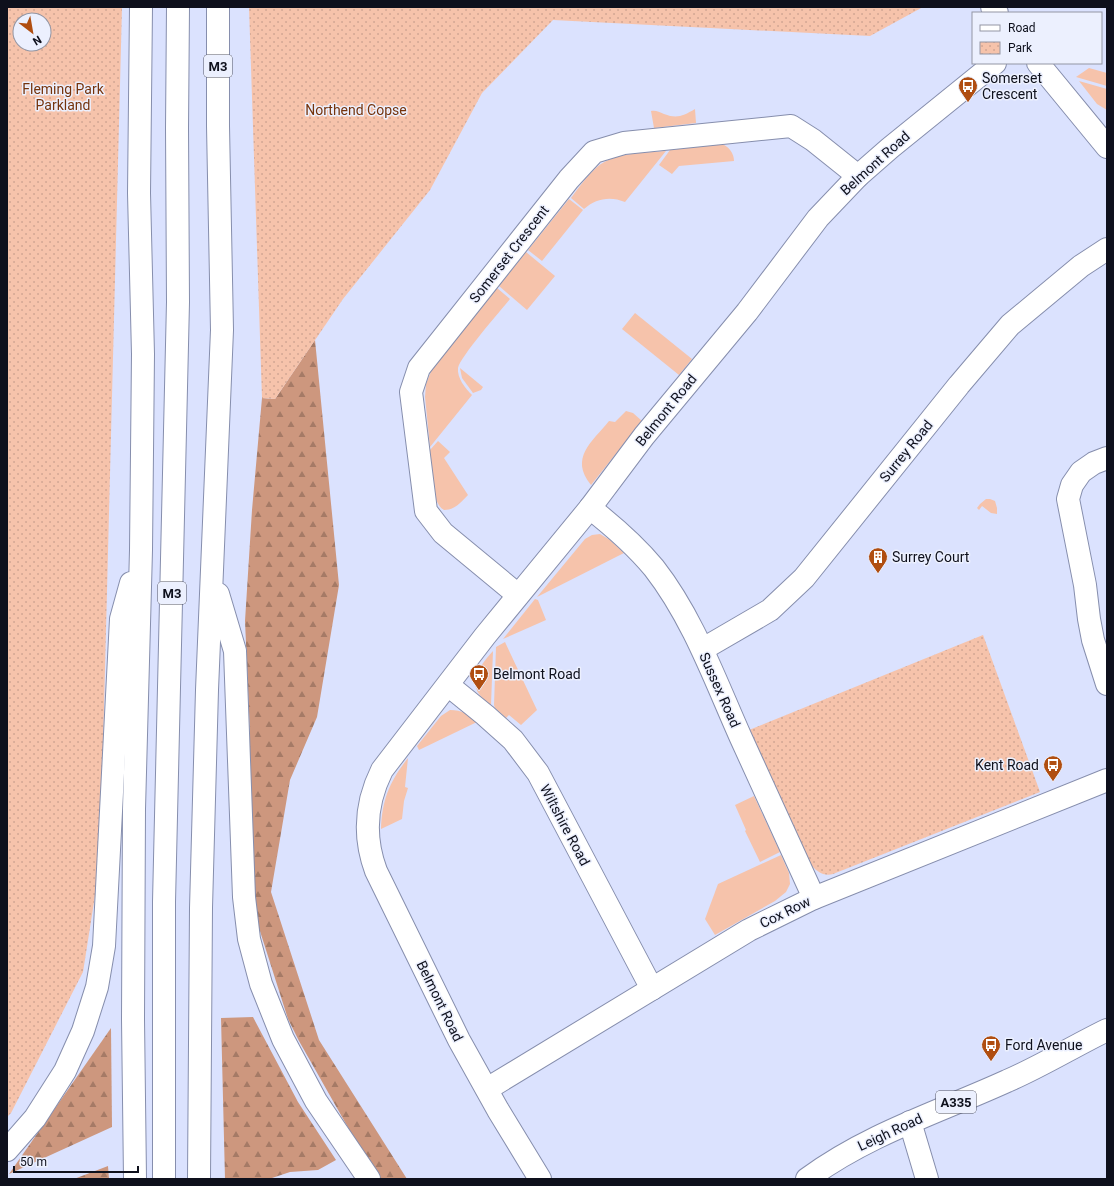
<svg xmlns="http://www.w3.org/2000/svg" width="1114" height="1186" viewBox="0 0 1114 1186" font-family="Roboto,sans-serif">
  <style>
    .grass { fill: #f6c3ab }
    .forest { fill: url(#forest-firs) }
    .park { fill: url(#park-dots); fill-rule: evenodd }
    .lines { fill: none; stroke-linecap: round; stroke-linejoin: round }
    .minor-casing { stroke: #868ead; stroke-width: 24 }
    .major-casing { stroke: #868ead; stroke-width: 24 }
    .highway-casing { stroke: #868ead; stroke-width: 24 }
    .minor { stroke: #fff; stroke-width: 22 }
    .major { stroke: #fff; stroke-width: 22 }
    .highway { stroke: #fff; stroke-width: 22 }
    .labels { text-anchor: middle; stroke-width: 3; stroke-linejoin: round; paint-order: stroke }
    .shield { fill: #ecf0fe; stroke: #515360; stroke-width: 1 }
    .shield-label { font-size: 13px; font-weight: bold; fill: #0e101c }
    .poi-label { font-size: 14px; fill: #0e101c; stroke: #ecf0fe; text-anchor: start }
    .park-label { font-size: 14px; fill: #75330c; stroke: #ecf0fe }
    .street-label { font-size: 14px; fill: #0e101c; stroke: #ecf0fe }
  </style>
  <defs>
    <pattern id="forest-firs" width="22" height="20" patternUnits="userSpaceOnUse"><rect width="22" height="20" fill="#cd977e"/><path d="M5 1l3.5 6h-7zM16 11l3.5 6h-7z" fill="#a57a66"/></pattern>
    <pattern id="park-dots" width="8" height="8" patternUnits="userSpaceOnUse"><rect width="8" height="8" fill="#f6c3ab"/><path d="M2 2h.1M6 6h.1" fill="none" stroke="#d2a693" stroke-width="1.8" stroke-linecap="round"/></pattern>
  </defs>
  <rect width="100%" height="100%" fill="#dbe2fe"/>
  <g class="grass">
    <polygon points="1089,68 1107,73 1107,86 1076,77"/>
    <polygon points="1079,81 1107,89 1107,110 1097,104"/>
    <path d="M 695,109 L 696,123 L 654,128 L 651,111 C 656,110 659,112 664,114 C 677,119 683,116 695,109 Z"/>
    <path d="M 722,144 C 729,147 734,153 734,161 L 679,166 L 672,174 L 659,165 L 670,150 Z"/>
    <path d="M 666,151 L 625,202 C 611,196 596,198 584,209 L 571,198 C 579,187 587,176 597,167 C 616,152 643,153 666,151 Z"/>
    <polygon points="569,199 583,210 542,261 528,250"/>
    <polygon points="526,252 555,276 527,310 499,286"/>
    <path d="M 497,288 L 510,299 C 501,310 460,357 458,368 C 457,378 465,388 472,395 L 430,447 L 425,397 L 426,384 L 432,369 Z"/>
    <polygon points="635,313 692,359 679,375 622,329"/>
    <polygon points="460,368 483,387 481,390 473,393 462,378"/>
    <path d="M 626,411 L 633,413 L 642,421 L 591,485 C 569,458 592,442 609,421 L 615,422 Z"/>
    <path d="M 438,441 L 450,452 L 444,458 L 468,495 C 460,503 455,510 444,510 C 430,502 431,465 430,450 Z"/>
    <polygon points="986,499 990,499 995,501 997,508 997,514 991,513 982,506 979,510 977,508 980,504"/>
    <polygon points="600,534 610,540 624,553 537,597 585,539 592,535"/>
    <polygon points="535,599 538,600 546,620 503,639"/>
    <polygon points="505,642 537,710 521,725 509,715 506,718 495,708 494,705 496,647"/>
    <path d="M 493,651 L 491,705 C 464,687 476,670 493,651 Z"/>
    <path d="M 450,710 C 462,710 468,714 477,722 L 419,750 L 417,746 L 441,716 Z"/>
    <path d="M 408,758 L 405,787 L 408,788 L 404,801 L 402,819 L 381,829 C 382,799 390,781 408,758 Z"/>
    <polygon points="754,796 780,852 760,862 745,831 746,830 735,805"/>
    <polygon points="781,855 789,873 790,884 786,892 775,901 715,935 705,919 718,884"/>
  </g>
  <g class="forest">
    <polygon points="315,340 339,585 317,717 290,780 271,892 319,1040 407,1179 381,1179 350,1131 299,1041 288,1019 259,928 252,877 250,815 250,734 245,621 252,510 262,398 275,399"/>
    <polygon points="253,1017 298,1102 336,1160 318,1170 290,1172 269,1179 225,1179 221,1018"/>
    <polygon points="111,1028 112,1127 9,1174"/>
    <polygon points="108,1166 109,1179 74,1179"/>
  </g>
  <g class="park">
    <path d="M 7,7 L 122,7 L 100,864 L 83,972 L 11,1113 L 7,1117 ZM 20,20 L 44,20 L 44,44 L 20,44 Z"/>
    <polygon points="249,7 923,7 870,36 553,20 482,93 430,190 343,299 275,399 262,398"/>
    <path d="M 983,635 L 1040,792 L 833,874 C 824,877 816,871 810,864 L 749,730 Z"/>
  </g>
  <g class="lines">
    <g class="minor-casing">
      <g id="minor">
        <polyline points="992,7 997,13"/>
        <polyline points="1038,63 1107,147"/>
        <polyline points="1107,458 1094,463 1081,472 1072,485 1068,499 1085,585 1089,619 1093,640 1107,684"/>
        <path d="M 590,508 C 613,526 635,545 654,568 C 693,618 715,680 741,738 C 765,791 789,844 814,898"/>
        <polyline points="518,595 443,533 426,511 411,392 419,368 569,179 594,152 624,143 791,126 813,140 858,176"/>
        <polyline points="703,649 770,610 804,578 959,385 1010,325 1081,266 1107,249"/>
        <polyline points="448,685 485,715 513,740 538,773 652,989"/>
        <polyline points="487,1089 749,930 814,898 1107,780"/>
        <polyline points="910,1122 927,1179"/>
        <path d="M 540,1179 L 498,1110 L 459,1040 L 376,871 C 363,836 366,802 382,770 L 485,636 L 590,508 L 644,436 L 747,312 L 818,218 L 858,176 L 890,148 L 995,63"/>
      </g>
    </g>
    <g class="major-casing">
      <path id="major" d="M 807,1179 C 868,1134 939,1112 1007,1081 C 1040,1067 1074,1046 1107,1030"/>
    </g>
    <g class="highway-casing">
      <g id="highway">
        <polyline points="218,594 235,651 244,897 249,939 261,984 283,1039 316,1101 369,1179"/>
        <polyline points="7,1150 35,1118 65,1071 83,1031 97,987 104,946 121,619 131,583"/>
        <polyline points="135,1179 133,1019 134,809 141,550 143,354 139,193 141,7"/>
        <polyline points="164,1179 164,902 178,302 177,128 178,7"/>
        <polyline points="199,1179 201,908 207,690 222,330 218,126 218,7"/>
      </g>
    </g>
    <use href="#minor" class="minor"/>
    <use href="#major" class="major"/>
    <use href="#highway" class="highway"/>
  </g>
  <defs>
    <g id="bus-pin" transform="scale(1)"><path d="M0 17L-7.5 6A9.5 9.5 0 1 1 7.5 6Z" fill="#b04e11" stroke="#ecf0fe"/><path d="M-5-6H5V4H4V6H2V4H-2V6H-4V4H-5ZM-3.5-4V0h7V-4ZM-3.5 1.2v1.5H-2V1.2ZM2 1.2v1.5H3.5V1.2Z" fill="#fff"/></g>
    <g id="building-pin" transform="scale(1)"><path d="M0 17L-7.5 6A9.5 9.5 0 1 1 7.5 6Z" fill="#b04e11" stroke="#ecf0fe"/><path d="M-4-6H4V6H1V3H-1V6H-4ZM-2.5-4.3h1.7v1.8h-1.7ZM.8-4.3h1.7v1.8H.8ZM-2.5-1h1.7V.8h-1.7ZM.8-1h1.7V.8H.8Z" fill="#fff"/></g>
  </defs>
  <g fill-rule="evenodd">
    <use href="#bus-pin" x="968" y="86"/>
    <use href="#building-pin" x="878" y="557"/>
    <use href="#bus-pin" x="479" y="674"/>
    <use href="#bus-pin" x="1053" y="765"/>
    <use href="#bus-pin" x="991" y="1045"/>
  </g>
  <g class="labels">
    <g class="shield">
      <rect x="204" y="55" width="28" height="22" rx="3"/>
      <rect x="158" y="582" width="28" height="22" rx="3"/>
      <rect x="936" y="1091" width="40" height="22" rx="3"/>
    </g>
    <g class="shield-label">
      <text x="218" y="71">M3</text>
      <text x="172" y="598">M3</text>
      <text x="956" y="1107">A335</text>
    </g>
    <g class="poi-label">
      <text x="982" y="83">Somerset<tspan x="982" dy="16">Crescent</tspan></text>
      <text x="892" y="562">Surrey Court</text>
      <text x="493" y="679">Belmont Road</text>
      <text x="1039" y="770" text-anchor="end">Kent Road</text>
      <text x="1005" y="1050">Ford Avenue</text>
    </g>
    <g class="park-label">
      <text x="63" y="94">Fleming Park<tspan x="63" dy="16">Parkland</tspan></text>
      <text x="356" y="115">Northend Copse</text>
    </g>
    <g class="street-label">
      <text transform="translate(875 163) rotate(-42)" y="5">Belmont Road</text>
      <text transform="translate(509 254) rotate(-52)" y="5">Somerset Crescent</text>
      <text transform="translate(666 410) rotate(-51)" y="5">Belmont Road</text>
      <text transform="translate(906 451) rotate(-51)" y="5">Surrey Road</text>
      <text transform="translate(720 690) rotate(66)" y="5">Sussex Road</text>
      <text transform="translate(565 825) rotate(62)" y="5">Wiltshire Road</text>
      <text transform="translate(785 912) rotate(-26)" y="5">Cox Row</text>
      <text transform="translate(440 1001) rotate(64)" y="5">Belmont Road</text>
      <text transform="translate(890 1132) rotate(-25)" y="5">Leigh Road</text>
    </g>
  </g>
  <rect width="1114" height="1186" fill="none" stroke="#0e101c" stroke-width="16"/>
  <rect x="972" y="12" width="130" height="52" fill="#ecf0fe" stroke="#9396a4"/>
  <rect x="980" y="25" width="20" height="6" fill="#ffffff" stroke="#9396a4"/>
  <text x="1008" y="32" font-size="12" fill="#0e101c">Road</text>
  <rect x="980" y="42" width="20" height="12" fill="url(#park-dots)" stroke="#9396a4"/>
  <text x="1008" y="52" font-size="12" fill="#0e101c">Park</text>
  <g transform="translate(32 32) rotate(149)"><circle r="19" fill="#ecf0fe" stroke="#9396a4"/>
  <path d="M0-3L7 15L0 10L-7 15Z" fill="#b04e11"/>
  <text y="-6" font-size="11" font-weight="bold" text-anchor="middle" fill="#0e101c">N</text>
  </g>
  <path d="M14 1166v6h124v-6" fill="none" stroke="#0e101c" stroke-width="2"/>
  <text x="20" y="1166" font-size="12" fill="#0e101c" stroke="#ecf0fe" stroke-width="3" paint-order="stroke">50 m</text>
</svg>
